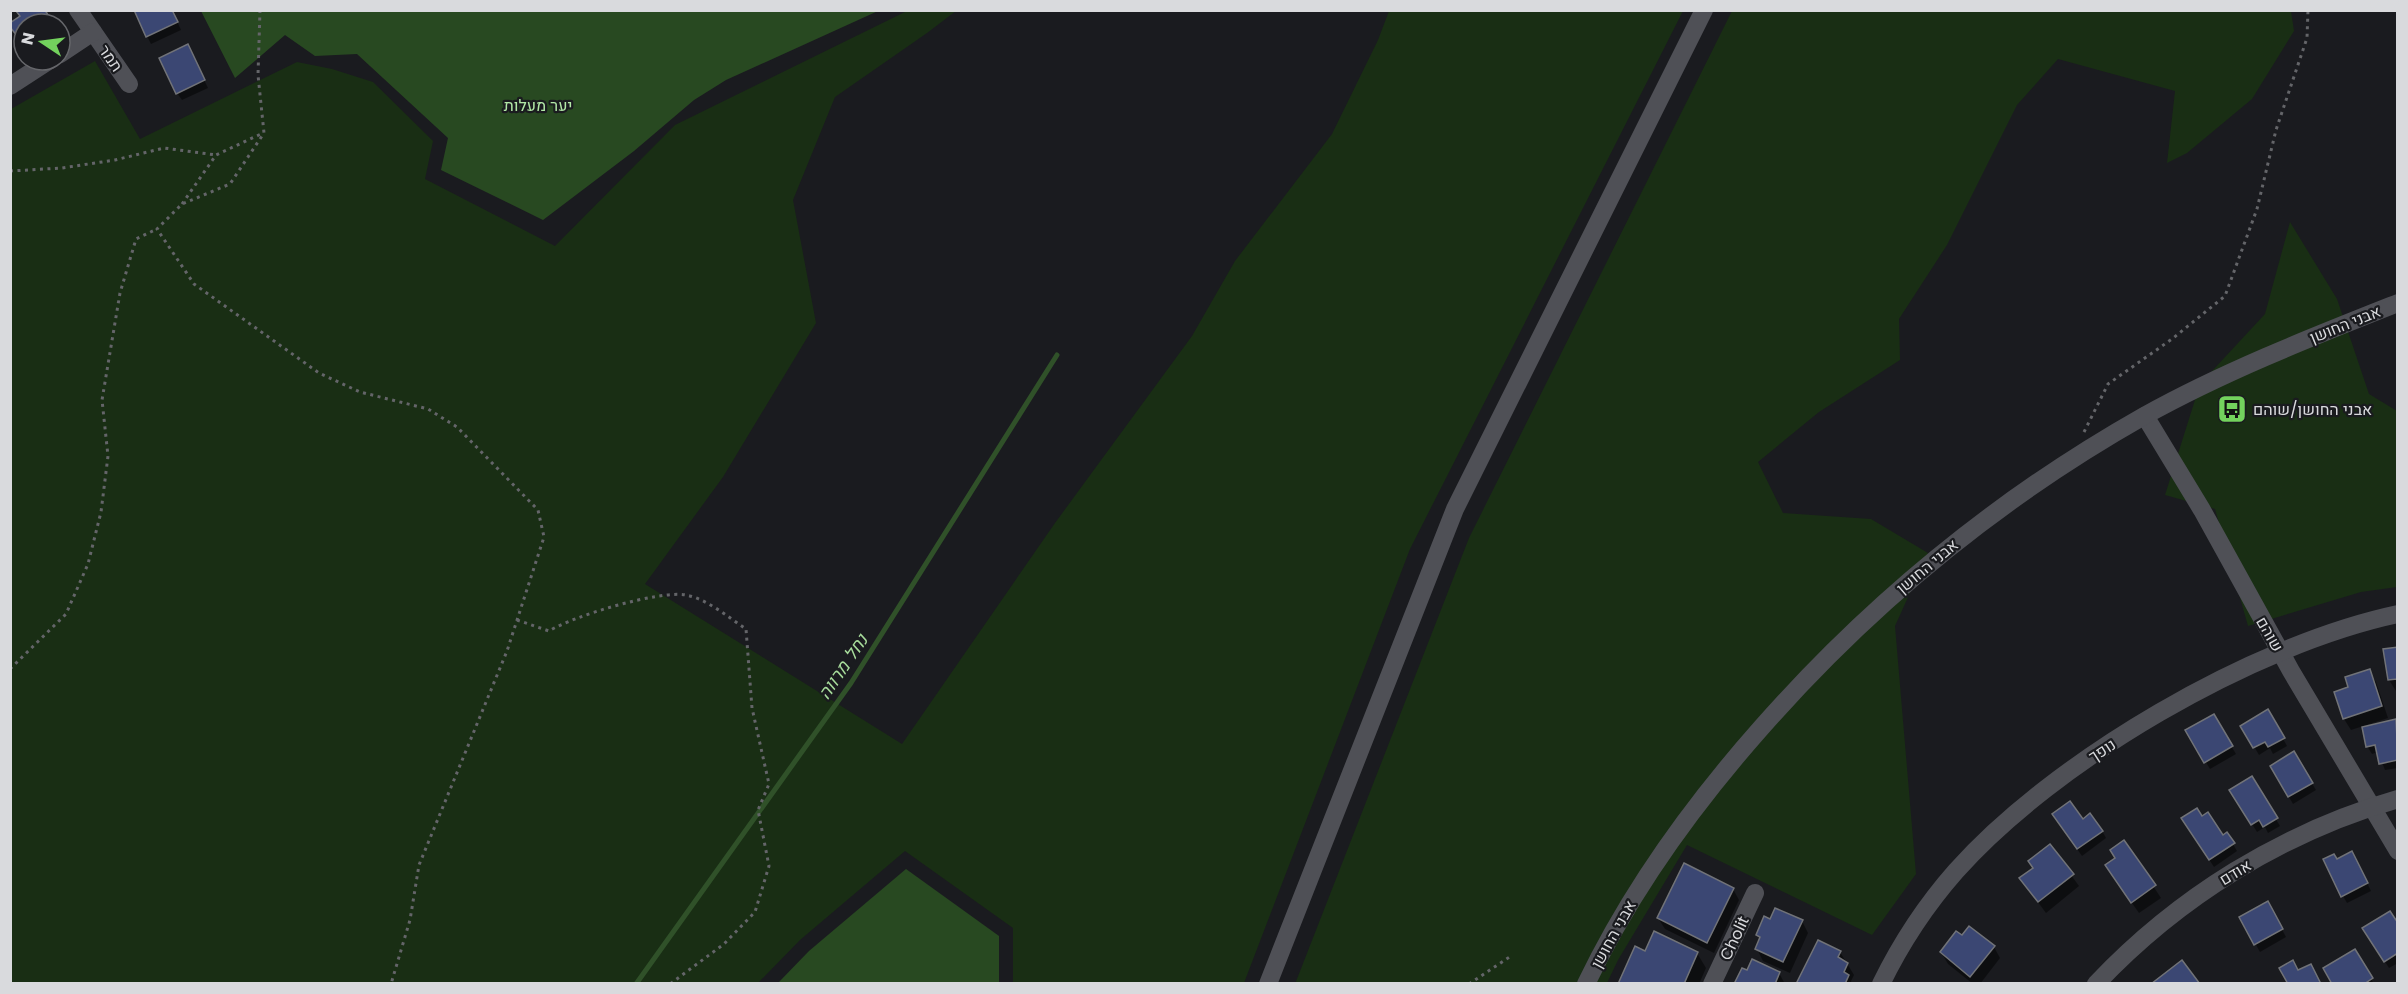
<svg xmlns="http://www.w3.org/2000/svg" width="2408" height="994" viewBox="0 0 2408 994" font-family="Poppins,Heebo,sans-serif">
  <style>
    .green { fill: #192e14 }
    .forest { fill: #284921 }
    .shadow { fill: #0007 }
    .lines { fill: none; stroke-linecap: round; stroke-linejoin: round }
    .stream { stroke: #305129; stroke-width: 5 }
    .building { fill: #3b4773; stroke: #717378; stroke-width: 1.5 }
    .path { stroke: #646569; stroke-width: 3; stroke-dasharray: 3 4.5; stroke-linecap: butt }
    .street { stroke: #4f5056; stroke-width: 18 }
    .secondary { stroke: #4f5056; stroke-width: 18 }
    .labels { text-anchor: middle; stroke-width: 4.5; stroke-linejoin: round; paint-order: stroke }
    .street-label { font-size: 16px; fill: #d9dadd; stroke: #1a1b1f }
    .park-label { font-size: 16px; fill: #b2e8a6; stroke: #1a1b1f }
    .poi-label { font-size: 16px; fill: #d9dadd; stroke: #1a1b1f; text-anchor: start }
    .water-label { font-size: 18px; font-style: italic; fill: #a7dc9b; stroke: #1a1b1f }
  </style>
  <rect width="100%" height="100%" fill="#1a1b1f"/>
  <g class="green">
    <polygon points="909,10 956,11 927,33 835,97 793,200 816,323 723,477 645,584 902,744 1055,523 1192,336 1235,261 1332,134 1378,40 1389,11 1683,11 1410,549 1244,983 1013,983 1013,928 905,851 800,940 758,983 11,983 11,109 95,61 140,139 297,62 332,69 373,82 433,141 425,179 555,246 675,125"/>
    <polygon points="1732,11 2291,11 2294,31 2252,99 2187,153 2167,163 2175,91 2058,59 2017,105 1947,245 1899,319 1900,360 1819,412 1758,462 1783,513 1871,519 1928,553 1895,626 1916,874 1872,935 1687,845 1618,960 1607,983 1295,984 1469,538"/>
    <polygon points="2290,222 2337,299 2369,394 2397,411 2397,587 2361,592 2248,626 2215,509 2165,495 2200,384 2265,314"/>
  </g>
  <g class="forest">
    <polygon points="201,11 878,11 726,80 694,100 634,151 543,220 441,170 448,138 357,54 315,56 285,35 235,78"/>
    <polygon points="906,869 999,936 999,983 778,983 809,951"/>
  </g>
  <g class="shadow">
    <polygon points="20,10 43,10 52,24 24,24 24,45 15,32 22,17 18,12"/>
    <polygon points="172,10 181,30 151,44 147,36"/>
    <polygon points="191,53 208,88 182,100 177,93"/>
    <polygon points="2398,648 2398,691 2396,691 2389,680"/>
    <polygon points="2369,671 2376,682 2388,718 2351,730 2344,719 2336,693 2350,688"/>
    <polygon points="2268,711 2287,746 2273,754 2270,748 2259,755 2242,726"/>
    <polygon points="2213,716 2236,754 2210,769 2187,731"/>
    <polygon points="2395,721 2398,725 2398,768 2385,770 2378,752 2372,754 2367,746"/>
    <polygon points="2294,754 2316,790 2293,804 2272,767"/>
    <polygon points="2251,778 2280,826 2268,833 2265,827 2257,832 2231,790"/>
    <polygon points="2202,819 2223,837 2227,834 2237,851 2214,867 2187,826"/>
    <polygon points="2058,822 2102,831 2106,838 2082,856"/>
    <polygon points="2124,842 2161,898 2139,913 2113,876"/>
    <polygon points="2050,846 2079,886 2046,913 2021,879 2034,869"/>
    <polygon points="2356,860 2371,891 2347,903 2343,896 2336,861"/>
    <polygon points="1733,889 1739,900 1714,953 1665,929 1658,918"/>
    <polygon points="2268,903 2286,937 2260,952 2241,918"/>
    <polygon points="1771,921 1802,921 1808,933 1790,973 1763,961 1757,949 1761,940 1758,935"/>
    <polygon points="2398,926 2398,963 2389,968 2364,928"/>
    <polygon points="1994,947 2000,958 1980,984 1973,984 1948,964 1941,952"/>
    <polygon points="2355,951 2374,984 2334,984"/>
    <polygon points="1840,952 1854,975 1851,981 1852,984 1798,984"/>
    <polygon points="1646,953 1697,953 1706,968 1699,984 1619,984"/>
    <polygon points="1779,973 1785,984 1736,984"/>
  </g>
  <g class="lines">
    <polyline class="stream" points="636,984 851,683 1057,355"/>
  </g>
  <g class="building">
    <polygon points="45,10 51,20 45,24 24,24 24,39 21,41 10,27 10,23 20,16 16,11"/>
    <polygon points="134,10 172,10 178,22 146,37"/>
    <polygon points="188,44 205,80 176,94 159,58"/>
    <polygon points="2398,647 2398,681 2397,679 2388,680 2383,649"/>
    <polygon points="2370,669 2382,706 2343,719 2334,692 2348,687 2345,677"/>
    <polygon points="2268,709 2285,738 2268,747 2265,742 2253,748 2240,726"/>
    <polygon points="2214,714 2233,746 2204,763 2185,730"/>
    <polygon points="2396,719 2398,760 2379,764 2375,745 2366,747 2362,727"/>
    <polygon points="2294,751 2313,783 2288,797 2270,766"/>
    <polygon points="2252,776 2278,818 2263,827 2259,820 2251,825 2229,790"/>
    <polygon points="2070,801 2083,819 2090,813 2103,831 2077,849 2052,814"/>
    <polygon points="2197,808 2202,816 2208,812 2223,835 2227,832 2235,843 2209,860 2181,818"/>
    <polygon points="2124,840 2156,885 2131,903 2105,865 2115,858 2110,850"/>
    <polygon points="2050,844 2074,874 2038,902 2019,878 2033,868 2028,861"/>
    <polygon points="2352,851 2368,883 2341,897 2323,859 2334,854 2337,859"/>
    <polygon points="1684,863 1734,888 1707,943 1657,918"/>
    <polygon points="2268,901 2283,929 2254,945 2239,917"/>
    <polygon points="1775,908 1803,920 1783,962 1755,949 1760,937 1756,935 1764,916 1770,919"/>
    <polygon points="2390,911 2398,923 2398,953 2384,962 2362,928"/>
    <polygon points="1969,926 1995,946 1970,977 1940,952 1956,931 1962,935"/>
    <polygon points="1654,931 1698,952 1684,984 1618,984 1635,946 1645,951"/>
    <polygon points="1818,940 1841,951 1838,957 1848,963 1844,972 1849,975 1845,984 1796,984"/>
    <polygon points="2355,949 2373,978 2364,984 2332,984 2323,968"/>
    <polygon points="1752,959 1780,972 1775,984 1734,984 1742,968 1747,970"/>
    <polygon points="2182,960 2200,984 2151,984"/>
    <polygon points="2293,960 2298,970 2311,964 2321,984 2288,984 2279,968"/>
  </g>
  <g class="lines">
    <g class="path">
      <polyline points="260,10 258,75 264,133 230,184 182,204 157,229 194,284 319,373 360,392 428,409 457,427 538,510 544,537 507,651 419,865 410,920 391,984"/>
      <polyline points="10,171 62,168 115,160 164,148 216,155"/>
      <polyline points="182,204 216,155 263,133"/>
      <polyline points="2084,432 2108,384 2172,339 2225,296 2257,209 2276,130 2307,38 2308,10"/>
      <path d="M 517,620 L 549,631 C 573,616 659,590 686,595 C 707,599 728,617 746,629 L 752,708 L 769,784 L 758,810 L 769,866 L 755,912 L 724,944 L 670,984"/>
      <polyline points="10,669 66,614 88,564 101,512 108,456 102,400 120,293 136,239 157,229"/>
      <polyline points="1469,984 1511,956"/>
    </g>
    <g class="street">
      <polyline points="78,10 129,84"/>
      <polyline points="60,54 93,32"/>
      <polyline points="10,86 50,60"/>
      <polyline points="2145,416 2202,510 2291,671 2398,851"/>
      <path d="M 1586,984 C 1631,890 1692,806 1761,728 C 1871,603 1999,498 2144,416 C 2225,371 2312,337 2398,303"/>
      <polyline points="1712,984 1755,893"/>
      <path d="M 1881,984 C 1901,943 1926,905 1956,871 C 2055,760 2252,645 2398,614"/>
      <path d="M 2096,984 C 2178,897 2283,832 2398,799"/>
    </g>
    <polyline class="secondary" points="1268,984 1455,509 1704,10"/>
  </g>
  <defs>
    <g id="bus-square" transform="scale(1.5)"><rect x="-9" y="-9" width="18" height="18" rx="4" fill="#73d25d" stroke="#1a1b1f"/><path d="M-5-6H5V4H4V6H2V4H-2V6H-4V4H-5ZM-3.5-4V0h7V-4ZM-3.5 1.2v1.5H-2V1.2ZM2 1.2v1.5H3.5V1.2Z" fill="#111"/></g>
  </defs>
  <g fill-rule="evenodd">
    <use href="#bus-square" x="2232" y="409"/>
  </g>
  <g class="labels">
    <g class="street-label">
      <text transform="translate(111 58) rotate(55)" y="6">תמר</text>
      <text transform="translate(2345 324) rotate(-22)" y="6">אבני החושן</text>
      <text transform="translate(1927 566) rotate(-40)" y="6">אבני החושן</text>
      <text transform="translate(2270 634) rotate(60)" y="6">שוהם</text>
      <text transform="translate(2102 750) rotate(-33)" y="6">נופך</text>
      <text transform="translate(2235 872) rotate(-31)" y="6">אודם</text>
      <text transform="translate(1613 934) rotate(-61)" y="6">אבני החושן</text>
      <text transform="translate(1734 938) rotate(-65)" y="6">Cholit</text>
    </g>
    <g class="park-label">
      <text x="538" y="111">יער מעלות</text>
    </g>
    <g class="poi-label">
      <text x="2253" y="415">אבני החושן/שוהם</text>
    </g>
    <g class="water-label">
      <text transform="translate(843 667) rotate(-56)" y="6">נחל מרווה</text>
    </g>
  </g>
  <rect width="2408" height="994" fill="none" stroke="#d9dadd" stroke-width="24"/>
  <g transform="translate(42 42) rotate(283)"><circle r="28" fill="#1a1b1f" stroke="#66676b" stroke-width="1.5"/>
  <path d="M0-4.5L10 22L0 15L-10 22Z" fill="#73d25d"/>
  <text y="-9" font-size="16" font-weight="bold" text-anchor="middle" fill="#d9dadd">N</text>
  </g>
</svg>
